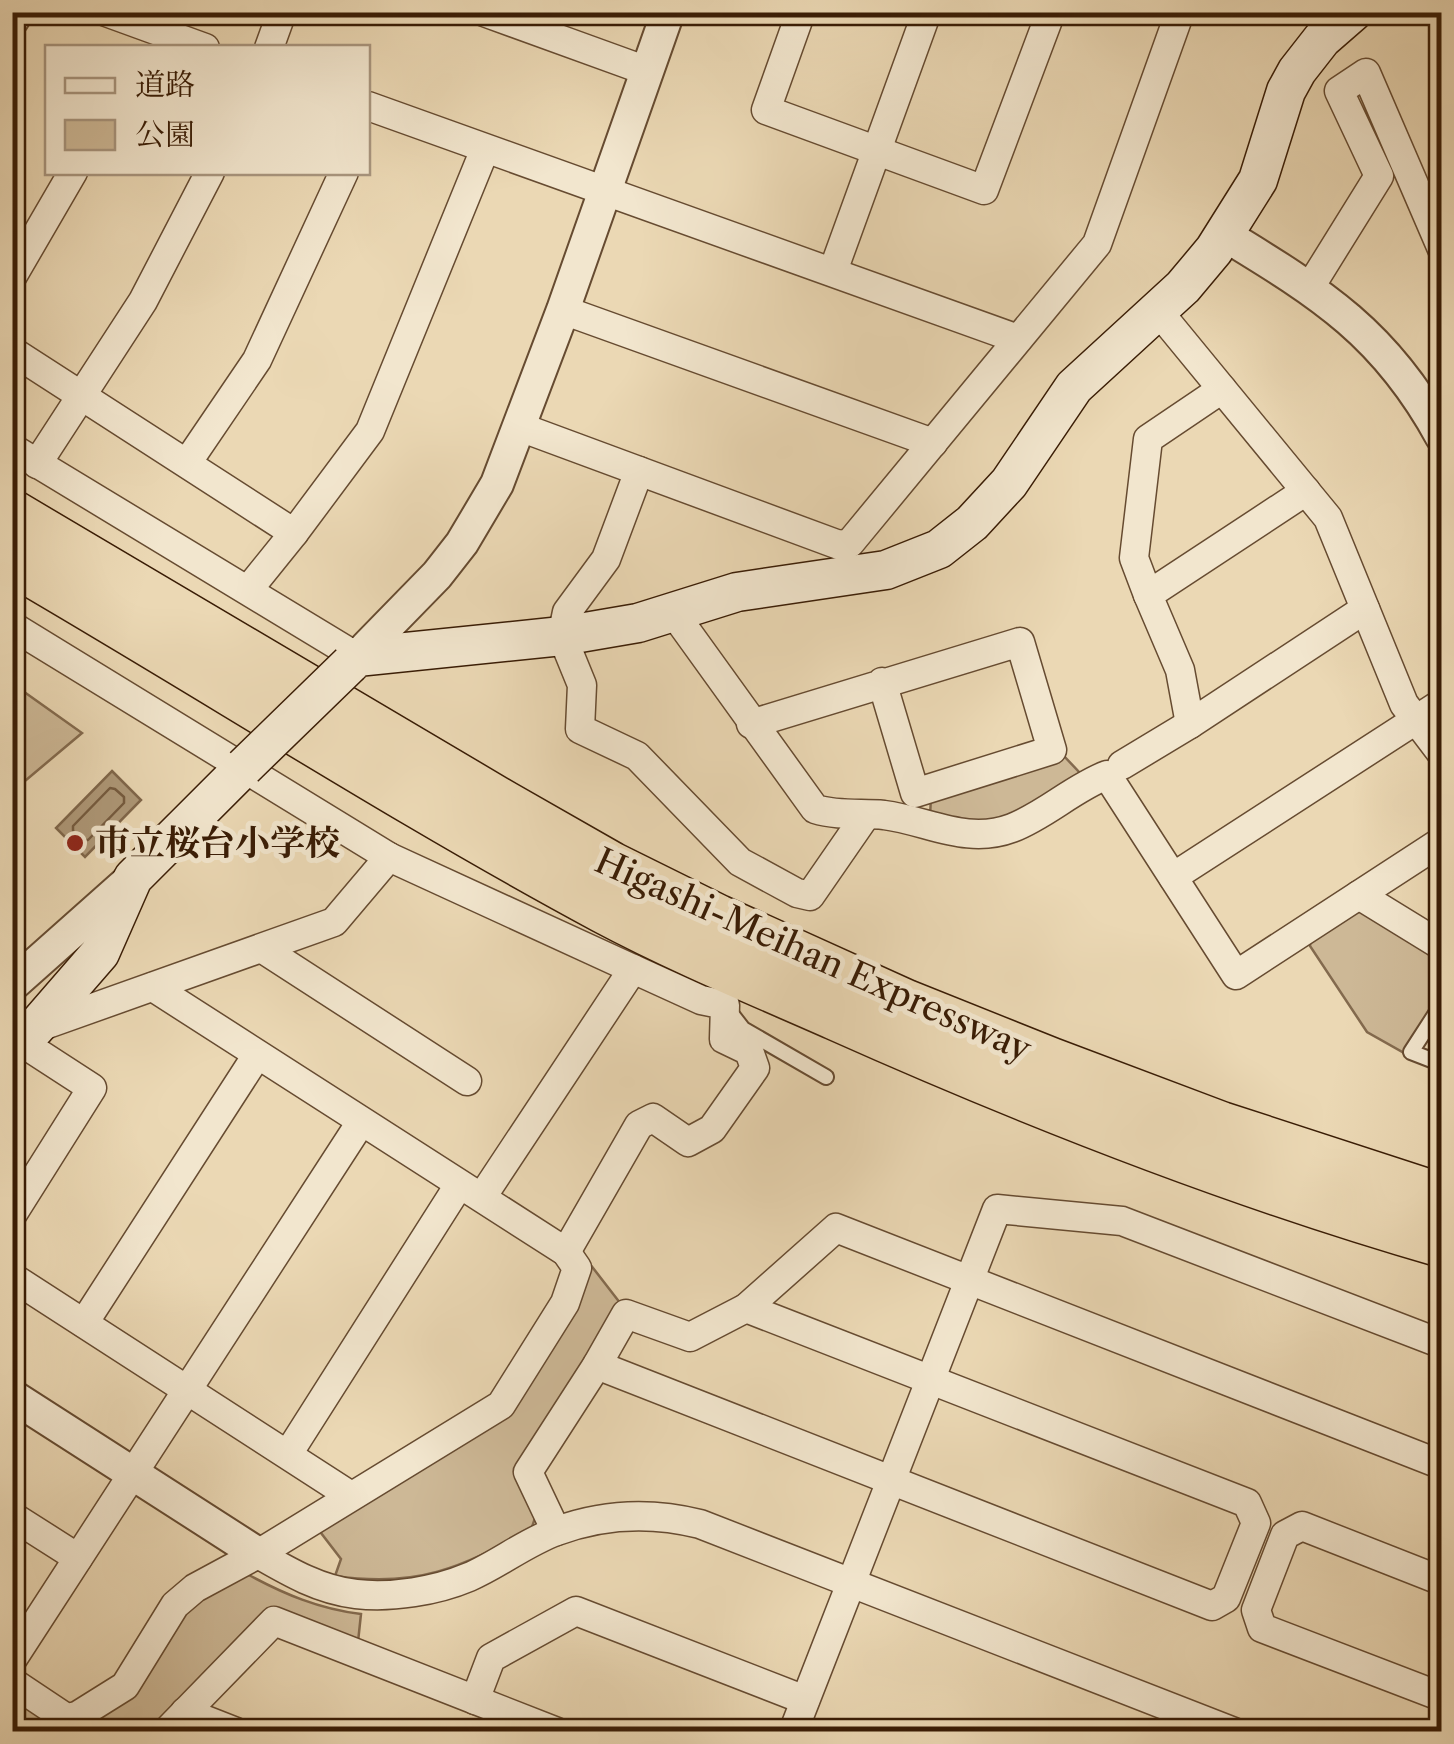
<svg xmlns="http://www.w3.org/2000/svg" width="1454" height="1744" viewBox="0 0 1454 1744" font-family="'Libre Caslon Text','Noto Serif JP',serif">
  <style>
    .green { fill: #cdb896; stroke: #836a4e; stroke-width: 2.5 }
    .water { fill: #ae9878; stroke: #7f664a; stroke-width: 2.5 }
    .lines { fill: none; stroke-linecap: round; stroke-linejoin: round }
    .shore { stroke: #745a3e; stroke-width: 2.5 }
    .service-casing { stroke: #664b31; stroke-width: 18 }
    .minor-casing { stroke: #664b31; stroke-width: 31 }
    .tertiary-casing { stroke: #664b31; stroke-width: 36 }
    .secondary-casing { stroke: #391c05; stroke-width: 41 }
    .motorway-casing { stroke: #391c05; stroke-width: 51 }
    .service { stroke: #f2e6ce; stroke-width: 14 }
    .minor { stroke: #f2e6ce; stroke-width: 28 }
    .tertiary { stroke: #f2e6ce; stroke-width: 32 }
    .secondary { stroke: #f2e6ce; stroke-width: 38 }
    .motorway { stroke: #ebd8b4; stroke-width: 48 }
    .secondary-bridge-casing { stroke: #391c05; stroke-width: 41; stroke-linecap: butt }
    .secondary-bridge { stroke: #f2e6ce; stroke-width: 38 }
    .poi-dot { fill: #8f2418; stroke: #f2e6ce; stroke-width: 4 }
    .labels { text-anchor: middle; stroke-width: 10; stroke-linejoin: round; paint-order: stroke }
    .poi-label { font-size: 35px; font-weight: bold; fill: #391c05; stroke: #f2e6ce; text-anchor: start }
    .street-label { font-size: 35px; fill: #391c05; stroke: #f2e6ce }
  </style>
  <rect width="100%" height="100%" fill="#ebd8b4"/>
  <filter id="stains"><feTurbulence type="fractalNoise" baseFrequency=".002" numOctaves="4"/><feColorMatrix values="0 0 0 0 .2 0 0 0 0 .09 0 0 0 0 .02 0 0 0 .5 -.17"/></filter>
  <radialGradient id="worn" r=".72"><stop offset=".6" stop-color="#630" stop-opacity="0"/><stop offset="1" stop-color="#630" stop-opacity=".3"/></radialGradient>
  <g class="green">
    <polygon points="13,684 82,733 13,791"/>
    <polygon points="1063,755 1080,773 1013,818 997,823 930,817 931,797"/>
    <polygon points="1353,910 1364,910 1441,957 1441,997 1406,1054 1367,1032 1310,946 1311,937"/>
    <path d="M 583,1255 L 624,1308 L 518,1471 L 537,1512 L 531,1530 C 459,1568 419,1588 335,1576 L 341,1559 L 318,1529 L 509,1410 Z"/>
    <path d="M 247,1574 C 284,1594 319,1609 361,1614 L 358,1642 L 271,1608 L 151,1731 L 13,1731 L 12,1695 L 65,1728 L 182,1611 Z"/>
  </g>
  <polygon class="water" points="112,771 141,800 85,857 56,828"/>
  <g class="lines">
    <polygon class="shore" points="110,788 115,789 124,797 124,803 88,840 83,840 73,831 73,826"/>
    <g class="service-casing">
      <g id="service">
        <polyline points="1442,1004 1411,1052 1442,1064"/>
        <polyline points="729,1011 743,1029 826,1077"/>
      </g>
    </g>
    <g class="minor-casing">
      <g id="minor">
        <polyline points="106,12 205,48"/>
        <polyline points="484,12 647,71"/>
        <polyline points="801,12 766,110 984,190 1051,12"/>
        <polyline points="269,48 282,12"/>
        <polyline points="368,106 1018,339"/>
        <polyline points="833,271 927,12"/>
        <polyline points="12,277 73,172"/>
        <polyline points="1310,287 1379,176 1339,91 1366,73 1442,249"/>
        <polyline points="563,310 933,443"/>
        <polyline points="1158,311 1328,518 1404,704 1442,754"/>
        <polyline points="12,351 294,533 370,431 485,149"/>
        <polyline points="520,427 839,545 850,543 1097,244 1180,12"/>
        <polyline points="12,448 357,657"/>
        <polyline points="187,463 257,360 344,172"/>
        <polyline points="37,464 143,301 210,172"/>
        <polyline points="639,471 606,559 567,612 562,636 582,685 580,729 637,756 740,862 797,893 810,896 866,815"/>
        <polyline points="1306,491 1148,595 1180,670 1190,724 1365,609"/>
        <polyline points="248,590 294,533"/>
        <polyline points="1148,595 1134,558 1148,439 1222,389"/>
        <path d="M 673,612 L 815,809 C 838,816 861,813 884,815 C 929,821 967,845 1012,828 C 1046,815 1073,788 1107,775 L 1236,975 L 1442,841"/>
        <polyline points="12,626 389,857 633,969 482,1197"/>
        <polyline points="751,724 1020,642 1052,750 915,793 882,682"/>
        <polyline points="1122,765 1190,724"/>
        <polyline points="1173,877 1442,703"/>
        <polyline points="1359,895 1442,946"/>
        <polyline points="263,949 467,1081"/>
        <polyline points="39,1027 334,922 389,857"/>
        <polyline points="12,1215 92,1088 18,1040"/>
        <polyline points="566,1252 639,1125 653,1118 688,1142 712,1129 755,1068 749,1051 724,1039 725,1005 701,1000 633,969"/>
        <polyline points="12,1277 351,1496"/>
        <polyline points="84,1323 257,1055"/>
        <polyline points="597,1365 1212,1606 1226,1598 1256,1523 1247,1503 746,1308"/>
        <polyline points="288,1454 459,1185"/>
        <polyline points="12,1516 78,1558"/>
        <polyline points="556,1531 528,1472 597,1365 626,1314 690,1337 746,1308 836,1228 1442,1465"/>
        <path d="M 258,1554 C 289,1572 320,1590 356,1594 C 392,1598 436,1591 469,1577 C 499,1564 526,1542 557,1531 C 603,1514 652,1512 700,1524 L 1234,1732"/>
        <polyline points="1442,1581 1302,1526 1285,1535 1256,1610 1262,1628 1442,1697"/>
        <polyline points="12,1660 361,1122"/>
        <polyline points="12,1682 66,1718 77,1716 125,1686 175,1605 195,1588 258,1554 501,1405 565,1303 577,1268 566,1252 153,987"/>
        <polyline points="475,1700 491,1658 576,1611 805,1700"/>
        <polyline points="185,1712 236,1732"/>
        <polyline points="166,1732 274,1621 557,1732"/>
        <polyline points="793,1732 997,1209 1122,1221 1442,1344"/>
      </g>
    </g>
    <g class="tertiary-casing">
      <g id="tertiary">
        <polyline points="12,20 17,12"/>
        <path d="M 1225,235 C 1322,294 1386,334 1442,437"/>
        <polyline points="357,657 437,575 462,543 497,484 563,310 668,12"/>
        <polyline points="12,985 129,881"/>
        <polyline points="12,1396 258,1554"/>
      </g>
    </g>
    <g class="secondary-casing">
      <g id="secondary">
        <polyline points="350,664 357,657 562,636 638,623 737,592 886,570 939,549 972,523 1009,483 1074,387 1183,287 1214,250 1258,180 1286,91 1297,71 1322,39 1353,12"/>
        <polyline points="12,1044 35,1028 100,953 133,878 244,767"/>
      </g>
    </g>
    <g class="motorway-casing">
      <g id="motorway">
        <polyline points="12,514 504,805 611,866 718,919 906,1004 1051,1062 1221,1126 1442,1198"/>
        <path d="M 12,561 C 210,676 403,801 604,909 C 679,949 759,982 836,1016 C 1033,1104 1234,1183 1442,1243"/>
      </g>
    </g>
    <use href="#service" class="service"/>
    <use href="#minor" class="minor"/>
    <use href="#tertiary" class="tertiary"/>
    <use href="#secondary" class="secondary"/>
    <use href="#motorway" class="motorway"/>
    <g class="secondary-bridge-casing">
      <polyline id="secondary-bridge" points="244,767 350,664"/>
    </g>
    <use href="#secondary-bridge" class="secondary-bridge"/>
  </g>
  <circle class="poi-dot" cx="75" cy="843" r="10"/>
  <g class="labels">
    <g class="poi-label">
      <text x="95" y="855">市立桜台小学校</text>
    </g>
    <g class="street-label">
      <text transform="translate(813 955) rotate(24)" y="12">Higashi-Meihan Expressway</text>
    </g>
  </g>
  <rect width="1454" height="1744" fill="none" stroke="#ebd8b4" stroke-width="50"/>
  <rect x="15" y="15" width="1424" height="1714" fill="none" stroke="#391c05" stroke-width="5"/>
  <rect x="25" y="25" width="1404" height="1694" fill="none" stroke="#391c05" stroke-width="2.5"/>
  <rect x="45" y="45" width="325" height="130" fill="#f2e6ce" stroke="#a8957e" stroke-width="2.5"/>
  <rect x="65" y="78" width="50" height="15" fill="#f2e6ce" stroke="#a8957e" stroke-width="2.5"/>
  <text x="135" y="95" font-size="30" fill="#391c05">道路</text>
  <rect x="65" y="120" width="50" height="30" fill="#cdb896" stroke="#a8957e" stroke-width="2.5"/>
  <text x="135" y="145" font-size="30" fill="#391c05">公園</text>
  <rect width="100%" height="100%" filter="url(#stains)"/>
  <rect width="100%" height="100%" fill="url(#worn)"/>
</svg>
